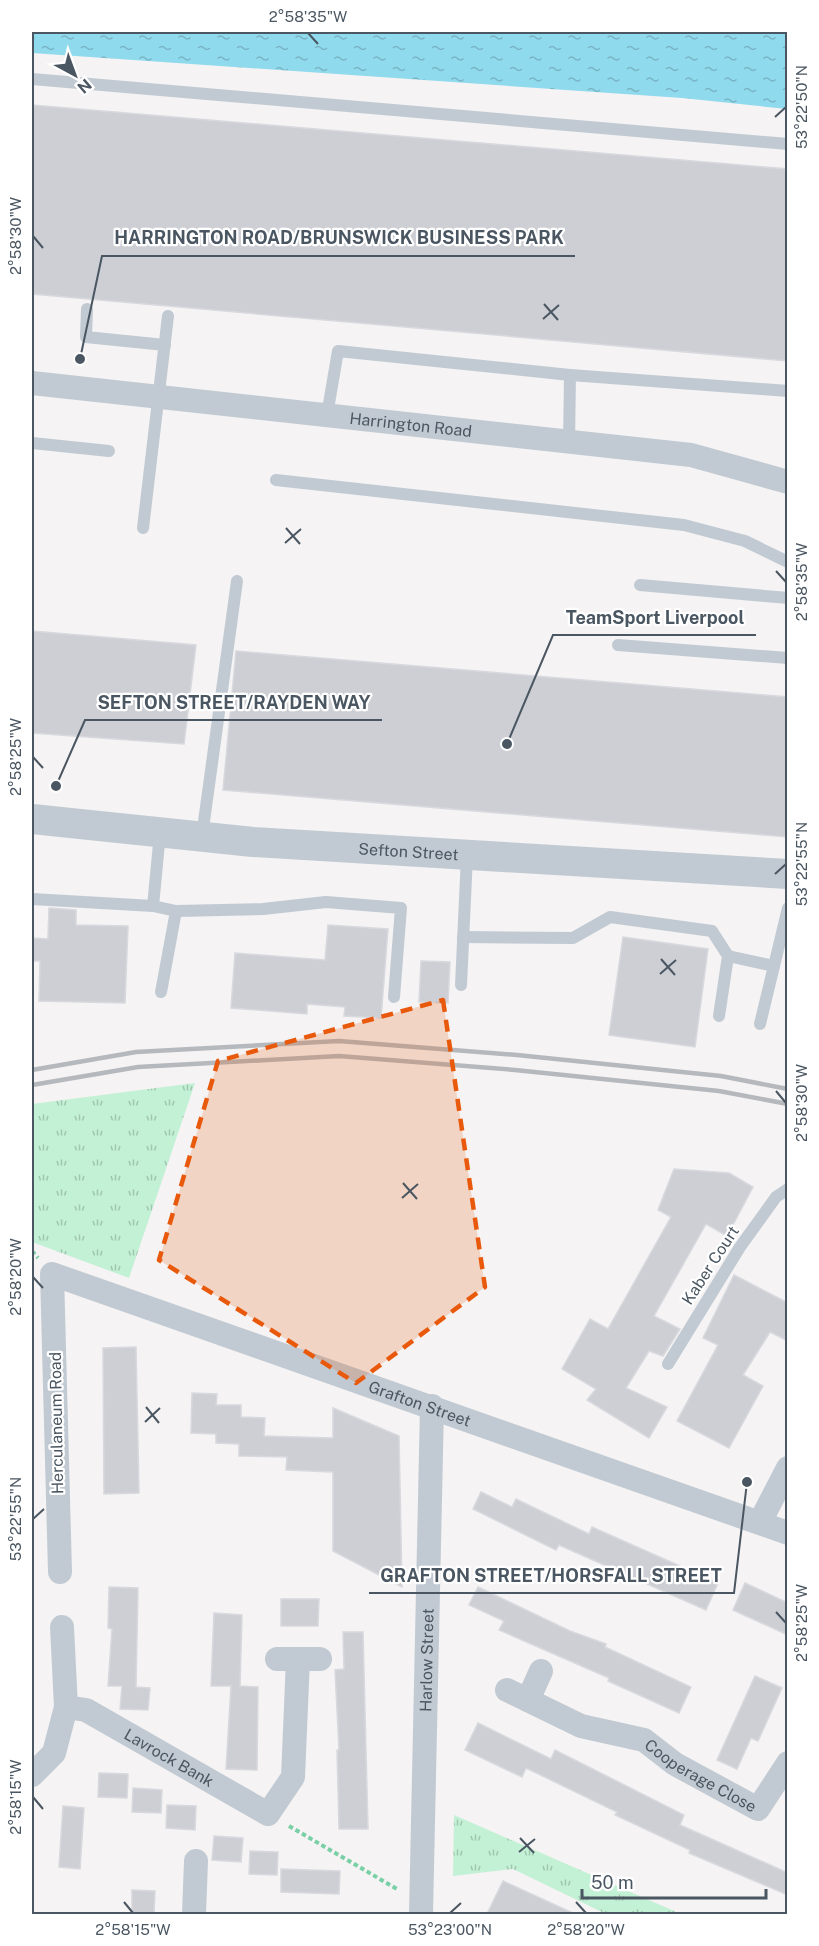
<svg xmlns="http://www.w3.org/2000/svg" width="819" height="1946" viewBox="0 0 819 1946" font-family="'Public Sans',sans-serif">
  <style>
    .grass { fill: url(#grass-tufts) }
    .water { fill: url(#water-ripples) }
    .building { fill: #cdcfd5; stroke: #d7d9de; stroke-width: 1.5 }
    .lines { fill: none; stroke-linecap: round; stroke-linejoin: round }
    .path { stroke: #7ad0a6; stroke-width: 4; stroke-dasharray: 4.5 3; stroke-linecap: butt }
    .service { stroke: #c1cad2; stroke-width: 12 }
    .minor { stroke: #c1cad2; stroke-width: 24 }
    .tertiary { stroke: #c1cad2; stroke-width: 30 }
    .rail { stroke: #b5b8bd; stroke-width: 4.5 }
    .marked { fill: #e8590c; fill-opacity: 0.2; stroke: #e8590c; stroke-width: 4.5; stroke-dasharray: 12 8; stroke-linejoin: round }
    .ticks { fill: none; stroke: #4a5661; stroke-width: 2 }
    .labels { text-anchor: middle; stroke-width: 4.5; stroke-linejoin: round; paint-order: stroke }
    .street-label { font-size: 16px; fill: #4a5661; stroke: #fff }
    .leader { fill: none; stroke: #4a5661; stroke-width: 2 }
    .callout-dot { fill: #4a5661; stroke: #fff; stroke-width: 2 }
    .callout-label { font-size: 18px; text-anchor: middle; font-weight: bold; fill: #4a5661; stroke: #fff; stroke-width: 4.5; stroke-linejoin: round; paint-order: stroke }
    .neatline { fill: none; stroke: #4a5661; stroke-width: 2 }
    .ticks-label { font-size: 15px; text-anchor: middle; fill: #4a5661 }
  </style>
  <defs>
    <pattern id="grass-tufts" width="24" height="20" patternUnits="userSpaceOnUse" patternTransform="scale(1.5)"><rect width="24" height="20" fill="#c3f1d5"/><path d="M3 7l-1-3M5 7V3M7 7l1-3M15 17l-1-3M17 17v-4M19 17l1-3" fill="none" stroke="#a0c6b0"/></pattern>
    <pattern id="water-ripples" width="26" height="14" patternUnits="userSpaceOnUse" patternTransform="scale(1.5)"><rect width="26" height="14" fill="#90daee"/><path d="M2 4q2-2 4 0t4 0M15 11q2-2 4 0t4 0" fill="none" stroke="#78b4c4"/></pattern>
  </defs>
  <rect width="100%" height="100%" fill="#f5f3f3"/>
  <g class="grass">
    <polygon points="195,1083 129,1278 32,1242 32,1104"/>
    <polygon points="454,1815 681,1914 606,1914 513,1869 453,1876"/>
  </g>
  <polygon class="water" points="32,32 787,32 787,109 682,98 32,53"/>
  <g class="building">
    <polygon points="32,105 788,169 788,361 32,294"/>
    <polygon points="32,631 196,645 184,744 32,733"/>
    <polygon points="236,651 788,697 788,837 223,790"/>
    <polygon points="49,908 76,910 76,925 128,926 125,1003 39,1001 40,961 32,961 32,938 48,939"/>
    <polygon points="328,925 388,929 381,1018 344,1016 345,1007 307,1004 307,1014 231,1008 235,953 325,960"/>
    <polygon points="623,937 708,949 695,1047 609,1035"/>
    <polygon points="421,961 450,962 448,1003 419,1002"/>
    <polygon points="674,1169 729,1173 753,1187 727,1236 706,1224 654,1316 680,1329 663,1356 649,1351 626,1388 667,1407 649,1438 587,1400 596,1389 562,1369 590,1319 608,1329 671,1217 658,1210"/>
    <polygon points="734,1275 788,1303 788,1341 770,1332 743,1375 763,1386 729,1448 677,1421 718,1345 703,1338"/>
    <polygon points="136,1347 139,1493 104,1494 103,1348"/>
    <polygon points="192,1393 217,1394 216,1405 241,1405 241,1417 265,1418 264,1436 333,1438 333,1408 399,1436 402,1587 333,1551 333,1472 286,1470 287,1457 239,1456 239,1444 216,1443 216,1434 191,1433"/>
    <polygon points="481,1492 512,1507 516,1499 589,1534 592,1527 718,1583 706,1610 559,1545 556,1550 473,1509"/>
    <polygon points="745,1583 788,1603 788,1635 733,1610"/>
    <polygon points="109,1587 138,1588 136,1687 150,1688 148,1710 120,1709 122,1686 108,1686 112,1629 108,1628"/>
    <polygon points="478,1587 570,1631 606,1644 605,1647 691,1687 679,1713 608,1681 609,1678 499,1630 504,1621 469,1605"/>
    <polygon points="281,1599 319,1599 318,1626 281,1626"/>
    <polygon points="214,1613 242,1615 240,1686 258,1687 257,1770 226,1769 231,1686 211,1686"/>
    <polygon points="343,1632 363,1632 368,1829 339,1829 337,1750 339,1750 335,1670 344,1669"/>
    <polygon points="755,1676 782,1688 758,1741 751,1738 737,1769 717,1760"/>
    <polygon points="478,1723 551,1759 555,1750 684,1815 680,1825 788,1873 788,1895 689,1853 690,1850 615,1815 617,1812 526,1768 522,1777 465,1750"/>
    <polygon points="99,1773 128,1774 127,1798 98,1797"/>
    <polygon points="133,1788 162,1790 161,1813 132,1812"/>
    <polygon points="167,1805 196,1806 195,1830 166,1828"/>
    <polygon points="63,1806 84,1808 80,1869 59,1867"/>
    <polygon points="214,1836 243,1838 241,1862 212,1860"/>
    <polygon points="250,1851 278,1852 277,1875 249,1874"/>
    <polygon points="281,1869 340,1871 339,1894 281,1892"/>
    <polygon points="503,1881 575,1914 487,1914"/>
    <polygon points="132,1890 155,1891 154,1914 132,1914"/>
  </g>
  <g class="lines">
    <g class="path">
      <polyline points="32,1251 38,1258"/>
      <polyline points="289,1826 397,1889"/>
    </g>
    <g class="service">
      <polyline points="32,79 788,144"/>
      <polyline points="87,309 86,337 165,345"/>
      <polyline points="570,375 788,391"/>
      <polyline points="327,415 338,351 570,375 569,443"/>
      <polyline points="32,443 109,451"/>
      <polyline points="276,480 684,525 745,541 788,562"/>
      <polyline points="143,528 168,316"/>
      <polyline points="640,585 788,598"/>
      <polyline points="618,645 788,658"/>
      <polyline points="202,836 237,581"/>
      <polyline points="32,899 153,906 160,833"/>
      <polyline points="153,906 176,911 161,992"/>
      <polyline points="176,911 263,909 326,902 401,908 394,997"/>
      <polyline points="463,937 573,938 610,917 712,931 728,956 719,1016"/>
      <polyline points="728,956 774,966"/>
      <polyline points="461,985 467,856"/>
      <polyline points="760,1024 788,908"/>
      <polyline points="668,1364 740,1247 776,1197 788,1189"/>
    </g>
    <g class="minor">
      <path id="s1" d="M 32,383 L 691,455 L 788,482"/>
      <polyline points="760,1522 788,1468"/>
      <path id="s2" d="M 60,1572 L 52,1274 L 788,1533"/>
      <polyline points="277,1659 320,1659"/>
      <path id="s3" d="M 507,1690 L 581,1726 L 644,1740 L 675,1764 L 758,1809 L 788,1763"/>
      <polyline points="528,1700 541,1671"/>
      <path id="s4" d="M 66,1707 L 86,1710 L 268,1814 L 293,1777 L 298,1659"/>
      <polyline points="32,1775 54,1753 66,1707 62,1627"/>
      <polyline points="194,1914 196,1861"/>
      <path id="s5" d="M 421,1914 L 432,1406"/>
    </g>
    <path class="tertiary" id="s6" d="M 32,819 L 253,842 L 788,874"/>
    <g class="rail">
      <polyline points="32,1070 136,1052 339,1041 517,1055 721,1076 788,1089"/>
      <polyline points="32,1085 138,1067 339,1056 515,1070 719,1091 788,1104"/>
    </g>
  </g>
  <path class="marked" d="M 443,1000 L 485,1287 L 356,1383 L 159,1260 L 218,1061 Z"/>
  <path class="ticks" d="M 308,33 L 318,44M 775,117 L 786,107M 33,236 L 43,248M 544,304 L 558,320M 543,319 L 559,305M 286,528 L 300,544M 285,543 L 301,529M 776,571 L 786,582M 33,757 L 43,768M 775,874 L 786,864M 661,959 L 675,975M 660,974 L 676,960M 776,1091 L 786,1103M 403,1183 L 417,1199M 402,1198 L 418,1184M 33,1277 L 43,1288M 146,1407 L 159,1423M 145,1422 L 160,1408M 33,1519 L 44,1509M 776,1612 L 786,1623M 33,1797 L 43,1809M 520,1838 L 534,1853M 519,1852 L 535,1839M 124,1902 L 133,1913M 576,1902 L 586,1913M 450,1913 L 461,1903"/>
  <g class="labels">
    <g class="street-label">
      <text dy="6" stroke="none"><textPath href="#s1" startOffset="381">Harrington Road</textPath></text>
      <text dy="6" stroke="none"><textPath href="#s6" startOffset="378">Sefton Street</textPath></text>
      <text transform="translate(710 1265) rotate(-57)" y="6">Kaber Court</text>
      <text dy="6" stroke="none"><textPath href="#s2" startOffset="688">Grafton Street</textPath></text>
      <text transform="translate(56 1423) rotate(-91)" y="6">Herculaneum Road</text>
      <text dy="6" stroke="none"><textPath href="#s5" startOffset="254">Harlow Street</textPath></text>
      <text dy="6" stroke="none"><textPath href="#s4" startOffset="116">Lavrock Bank</textPath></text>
      <text dy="6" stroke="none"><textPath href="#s3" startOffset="214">Cooperage Close</textPath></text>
    </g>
  </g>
  <path class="leader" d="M80 359L102 256H575M507 744L553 635H756M56 786L85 720H382M747 1482L734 1593H369"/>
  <g class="callout-dot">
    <circle cx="80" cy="359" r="6"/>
    <circle cx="507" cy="744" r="6"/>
    <circle cx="56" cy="786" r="6"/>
    <circle cx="747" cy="1482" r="6"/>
  </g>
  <g class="callout-label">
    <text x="339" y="244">HARRINGTON ROAD/BRUNSWICK BUSINESS PARK</text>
    <text x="655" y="624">TeamSport Liverpool</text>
    <text x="234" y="709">SEFTON STREET/RAYDEN WAY</text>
    <text x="551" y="1582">GRAFTON STREET/HORSFALL STREET</text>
  </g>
  <rect width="819" height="1946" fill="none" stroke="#ffffff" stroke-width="66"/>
  <g transform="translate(75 75) rotate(139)" stroke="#ffffff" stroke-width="4.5" paint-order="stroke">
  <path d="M0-4.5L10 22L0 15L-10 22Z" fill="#4a5661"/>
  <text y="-9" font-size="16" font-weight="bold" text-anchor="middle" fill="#4a5661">N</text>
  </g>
  <path d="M582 1889v9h184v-9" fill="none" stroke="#4a5661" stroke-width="3"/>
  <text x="591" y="1889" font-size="18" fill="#4a5661" stroke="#ffffff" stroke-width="4.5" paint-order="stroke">50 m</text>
  <rect x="33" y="33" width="753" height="1880" class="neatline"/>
  <g class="ticks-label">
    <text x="308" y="22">2°58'35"W</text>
    <text transform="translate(802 107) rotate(-90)" y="5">53°22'50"N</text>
    <text transform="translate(16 236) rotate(-90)" y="5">2°58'30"W</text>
    <text transform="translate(802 582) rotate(-90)" y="5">2°58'35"W</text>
    <text transform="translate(16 757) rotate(-90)" y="5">2°58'25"W</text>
    <text transform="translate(802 864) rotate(-90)" y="5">53°22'55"N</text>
    <text transform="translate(802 1103) rotate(-90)" y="5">2°58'30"W</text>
    <text transform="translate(16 1277) rotate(-90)" y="5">2°58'20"W</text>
    <text transform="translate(16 1519) rotate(-90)" y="5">53°22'55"N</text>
    <text transform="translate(802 1623) rotate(-90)" y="5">2°58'25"W</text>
    <text transform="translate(16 1797) rotate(-90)" y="5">2°58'15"W</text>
    <text x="133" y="1935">2°58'15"W</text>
    <text x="450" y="1935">53°23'00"N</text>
    <text x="586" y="1935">2°58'20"W</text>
  </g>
</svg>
